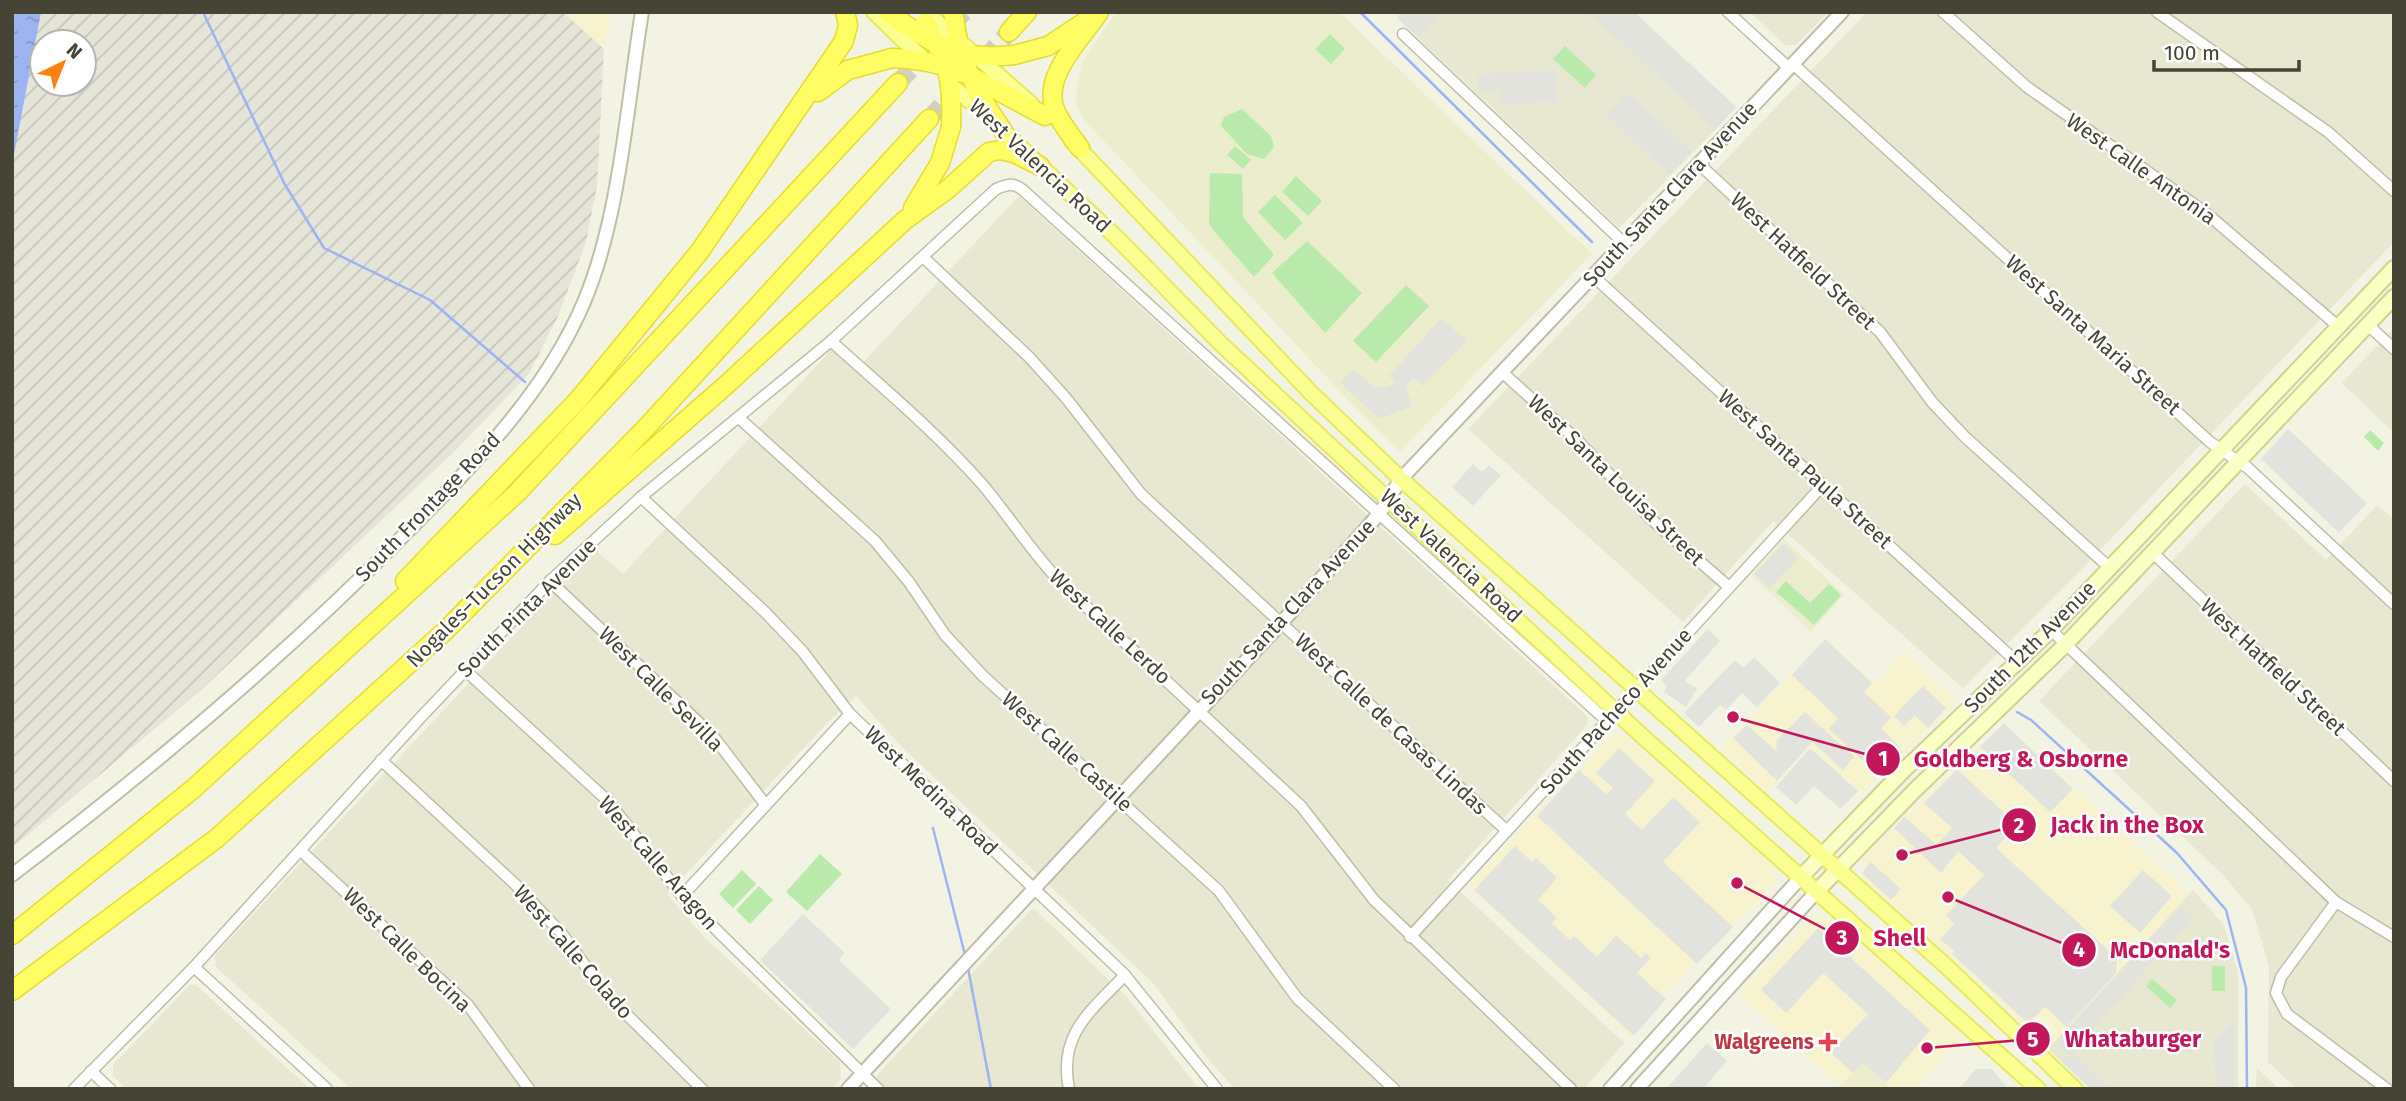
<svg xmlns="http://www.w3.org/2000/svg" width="2406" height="1101" viewBox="0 0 2406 1101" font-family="'Fira Sans',sans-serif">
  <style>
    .residential { fill: #e7e7d2 }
    .commercial { fill: #f7f3ce }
    .industrial { fill: url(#industrial-furrows); fill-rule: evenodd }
    .education { fill: #ecedcd }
    .park { fill: #b9eaab }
    .parking { fill: #e3e3dd }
    .water { fill: url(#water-ripples) }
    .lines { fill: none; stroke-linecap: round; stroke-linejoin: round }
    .stream { stroke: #9db4f3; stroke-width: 2.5 }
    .motorway-tunnel { stroke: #d0d0c1; stroke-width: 18; stroke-dasharray: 18 9; stroke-linecap: butt }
    .minor-casing { stroke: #bfbea7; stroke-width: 13 }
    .tertiary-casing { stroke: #bfbea7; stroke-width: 16 }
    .secondary-casing { stroke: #ced290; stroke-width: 18 }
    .primary-casing { stroke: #e6e95c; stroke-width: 18 }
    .motorway-casing { stroke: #e5dc2d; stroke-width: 21 }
    .minor { stroke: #fff; stroke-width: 10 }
    .tertiary { stroke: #fff; stroke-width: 12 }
    .secondary { stroke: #faffc3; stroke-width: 14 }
    .primary { stroke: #fbff92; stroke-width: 14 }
    .motorway { stroke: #fffd64; stroke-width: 18 }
    .primary-bridge-casing { stroke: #e6e95c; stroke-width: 18; stroke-linecap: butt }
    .motorway-bridge-casing { stroke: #e5dc2d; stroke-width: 21; stroke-linecap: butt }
    .primary-bridge { stroke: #fbff92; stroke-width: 14 }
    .motorway-bridge { stroke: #fffd64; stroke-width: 18 }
    .health-dot { fill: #e0444e; stroke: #fff; stroke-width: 2.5 }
    .labels { text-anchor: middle; stroke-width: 5; stroke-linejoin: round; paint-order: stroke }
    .street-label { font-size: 21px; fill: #464434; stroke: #fff }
    .health-label { font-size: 21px; font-weight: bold; fill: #be3a42; stroke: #fff; text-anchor: end }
    .leader { fill: none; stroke: #c2185b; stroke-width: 2.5 }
    .callout-dot { fill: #c2185b; stroke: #fff; stroke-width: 2.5 }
    .mark-label { font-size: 21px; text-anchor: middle; font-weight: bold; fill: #fff }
    .callout-label { font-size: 23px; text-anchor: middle; font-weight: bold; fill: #c2185b; stroke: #fff; stroke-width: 5; stroke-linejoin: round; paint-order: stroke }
  </style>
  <defs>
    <pattern id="industrial-furrows" width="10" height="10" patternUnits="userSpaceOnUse" patternTransform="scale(1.75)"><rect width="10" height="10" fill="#e5e4d9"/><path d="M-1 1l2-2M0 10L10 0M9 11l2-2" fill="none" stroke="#c6c5bb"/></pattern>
    <pattern id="water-ripples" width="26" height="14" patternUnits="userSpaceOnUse" patternTransform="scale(1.75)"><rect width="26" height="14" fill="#9db4f3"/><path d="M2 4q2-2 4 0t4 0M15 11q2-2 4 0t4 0" fill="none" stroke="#8294c6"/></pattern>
  </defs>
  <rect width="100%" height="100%" fill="#f3f3e4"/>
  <g class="residential">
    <polygon points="1402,12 1634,12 1735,106 1716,129 1619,228 1397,18"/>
    <polygon points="1750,12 1828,12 1796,45 1785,45"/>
    <polygon points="1867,12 2394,12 2394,242 2083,568 1963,688 1773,521 1683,622 1468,429"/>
    <polygon points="1019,196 1588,717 1587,725 1448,880 1624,1043 1584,1089 1235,1089 1207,1058 1154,984 897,742 856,696 827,723 667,894 704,937 840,1062 841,1079 832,1089 351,1089 216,967 215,955 594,549 623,574 833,348 856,370"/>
    <polygon points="2394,328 2394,433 2342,383"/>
    <polygon points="2245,484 2326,560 2377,505 2394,519 2394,1089 2297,1089 2268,1062 2269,966 2252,909 2223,875 2039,701"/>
    <polygon points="2193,890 2224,925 2238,972 2238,1089 2091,1089 2048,1049"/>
    <polygon points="1033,908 1126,996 1199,1089 864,1089"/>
    <polygon points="190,985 196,985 310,1089 127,1089 113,1076 113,1065"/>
    <polygon points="2257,1068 2279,1089 2256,1089"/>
  </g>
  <g class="commercial">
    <polygon points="563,12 612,12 604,49"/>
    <polygon points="1825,638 1875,684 1905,652 1957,701 1862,793 1810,746 1769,792 1722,749"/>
    <polygon points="2004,723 2189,893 2050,1047 1863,877 1863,857"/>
    <polygon points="1620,733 1775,867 1775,884 1663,995 1630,1037 1468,886 1612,735"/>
    <polygon points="1826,916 1851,944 1867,950 1963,1037 1914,1089 1893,1089 1863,1062 1840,1086 1739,995 1812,917"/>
  </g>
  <path class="industrial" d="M 12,12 L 563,12 L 604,49 L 597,186 L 586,242 L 558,316 L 529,374 L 455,451 L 199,692 L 12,848 ZM 42,42 L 84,42 L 84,84 L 42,84 Z"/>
  <g class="education">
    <polygon points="1116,12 1339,12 1592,254 1400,451 1370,423 1084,120 1075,101 1082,62"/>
    <polygon points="1784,539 1844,595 1811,632 1751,575"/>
    <polygon points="1863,1063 1892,1089 1838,1089"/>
  </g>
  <g class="park">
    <polygon points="1330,34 1345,49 1331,64 1315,49"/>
    <polygon points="1565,46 1596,75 1585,88 1553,59"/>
    <polygon points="1242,109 1271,136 1274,147 1264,159 1247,154 1221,126 1224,117"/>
    <polygon points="1235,146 1251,160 1243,169 1227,155"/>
    <polygon points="1210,173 1242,174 1243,217 1274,255 1254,277 1209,225"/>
    <polygon points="1296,176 1322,201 1308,216 1282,192"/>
    <polygon points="1275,195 1303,223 1285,240 1258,212"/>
    <polygon points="1307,241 1362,293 1325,333 1272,273"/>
    <polygon points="1406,285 1429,306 1376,362 1353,341"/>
    <polygon points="2370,430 2384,443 2378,451 2364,437"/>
    <polygon points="1786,581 1810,603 1829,584 1841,595 1814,625 1776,592"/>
    <polygon points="820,854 842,874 807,911 786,892"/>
    <polygon points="742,870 756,884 733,908 719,894"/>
    <polygon points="759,886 773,900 750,924 736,910"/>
    <rect x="2212" y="966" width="13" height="25"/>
    <polygon points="2152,979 2177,1000 2170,1008 2146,986"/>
  </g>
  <g class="parking">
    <polygon points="1402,12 1441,12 1418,37 1397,18"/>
    <polygon points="1588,12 1634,12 1736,107 1716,129"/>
    <polygon points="1556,70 1558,101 1501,105 1500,90 1479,92 1478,74"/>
    <polygon points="1629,93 1691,151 1669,174 1607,116"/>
    <polygon points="1441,318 1467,341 1423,386 1413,378 1406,387 1412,406 1379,419 1340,382 1354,369 1373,387 1388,387 1395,382 1389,376"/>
    <polygon points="2288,429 2367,503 2339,533 2261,459"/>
    <polygon points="1473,464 1482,472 1489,465 1501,475 1473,506 1452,487"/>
    <polygon points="1784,543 1799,558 1770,588 1755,574"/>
    <polygon points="1708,629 1720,641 1687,678 1685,682 1697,688 1686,707 1664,692 1667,686 1661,680"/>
    <polygon points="1825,639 1872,683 1864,692 1891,717 1881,728 1900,747 1876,773 1829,729 1838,718 1792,675"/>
    <polygon points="1754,657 1780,683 1757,707 1742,693 1726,710 1720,705 1699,727 1684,713 1735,660 1744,668"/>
    <polygon points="1923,686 1946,708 1928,728 1915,715 1904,726 1894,716"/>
    <polygon points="1805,712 1854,757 1843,770 1812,742 1777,781 1733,738 1747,725 1776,751 1777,740"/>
    <polygon points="2004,723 2073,789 2050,812 1980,747"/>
    <polygon points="1619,748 1655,781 1625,814 1642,830 1673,797 1700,822 1663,862 1733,927 1697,964 1537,816 1579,770 1607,795 1613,788 1596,773"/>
    <polygon points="1810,748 1858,791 1841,809 1814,786 1796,805 1776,787"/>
    <polygon points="1957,769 2017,825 1996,848 2117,958 2116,973 2067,1027 2045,1007 2028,1023 1952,954 1954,951 1940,939 1954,924 1946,915 1984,875 1958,851 1941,873 1894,828 1904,817 1937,845 1952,828 1924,803"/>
    <polygon points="1515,846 1532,862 1536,858 1557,878 1538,900 1557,918 1552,923 1570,940 1574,936 1597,957 1616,935 1641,958 1646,953 1651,958 1637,973 1666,999 1634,1036 1474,890"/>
    <polygon points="1871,862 1901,889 1891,900 1862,873"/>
    <polygon points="2143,870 2172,896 2140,933 2110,906"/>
    <polygon points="2181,907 2193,918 2071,1052 2110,1089 2091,1089 2062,1062 2069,1054 2056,1043"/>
    <polygon points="803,914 845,953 839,960 891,1009 853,1049 760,960"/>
    <polygon points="1818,928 1930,1030 1886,1083 1863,1063 1853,1073 1831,1053 1868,1014 1823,973 1786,1013 1761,990"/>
    <polygon points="2234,1020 2234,1089 2216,1089 2214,1041"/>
    <polygon points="1707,1043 1727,1061 1703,1089 1666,1089"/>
    <polygon points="1976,1069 1992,1069 2008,1089 1959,1089"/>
  </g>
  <polygon class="water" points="12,12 41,12 12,165"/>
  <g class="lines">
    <g class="stream">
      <polyline points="203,12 284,183 324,248 430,300 525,382"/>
      <polyline points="1360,12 1592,242"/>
      <polyline points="2017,712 2031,720 2177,853 2226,910 2246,988 2247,1089"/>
      <polyline points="933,828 965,955"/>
      <polyline points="968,968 991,1089"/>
    </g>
    <g class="motorway-tunnel">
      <polyline points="898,83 964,12"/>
      <polyline points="929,119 1009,32"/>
    </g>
    <g class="minor-casing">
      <g id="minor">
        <polyline points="1728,12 1789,68"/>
        <polyline points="1943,12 2027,87 2205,212 2339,327"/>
        <polyline points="2157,12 2328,132 2394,191"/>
        <polyline points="1403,34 1624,243"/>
        <polyline points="1793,64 2210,442 2248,468 2394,604"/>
        <polyline points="1699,164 1880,332 1932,402 1965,437 2110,568"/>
        <polyline points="923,257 1029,357 1066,398 1141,494 1507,831"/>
        <polyline points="1593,276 2017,662"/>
        <polyline points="2368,325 2394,349"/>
        <path d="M 831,341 C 883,388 936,432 982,484 C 1010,517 1032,553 1062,584 L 1301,806 L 1374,900 L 1571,1089"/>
        <polyline points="1502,372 1578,441 1651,519 1729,587"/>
        <polyline points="739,418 875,541 909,582 945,635 982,675 1219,891 1297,998 1394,1089"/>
        <polyline points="641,497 766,613 803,652 850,714 1124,974 1217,1089"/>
        <polyline points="2153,553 2394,781"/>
        <polyline points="550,581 713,736 765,804"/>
        <polyline points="2051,630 2336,902 2394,937"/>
        <polyline points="465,670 608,801 682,896 878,1089"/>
        <polyline points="381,760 516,885 562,934 607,995 702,1089"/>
        <polyline points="301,851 468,1005 529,1089"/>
        <polyline points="682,896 850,714"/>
        <polyline points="2336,902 2281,977 2276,993 2287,1014 2387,1089"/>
        <polyline points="1410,937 1822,486"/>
        <polyline points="194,967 327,1089"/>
        <polyline points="91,1071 110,1089"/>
        <path d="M 74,1089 L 194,967 L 422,716 L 550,581 L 641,497 L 831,341 L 996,189 C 1008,184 1014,182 1024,191 L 1608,722"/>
        <path d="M 1069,1089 C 1058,1034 1090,1012 1125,975"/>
      </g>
    </g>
    <g class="tertiary-casing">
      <g id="tertiary">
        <path d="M 12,875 C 151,769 286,655 408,531 C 476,462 546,392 584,302 C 620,217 627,104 642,12"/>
        <polyline points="848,1089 1282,622 1379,514 1401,479 1842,12"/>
        <polyline points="1610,1089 1801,877"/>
        <polyline points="1637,1089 1817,891"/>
      </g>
    </g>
    <g class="secondary-casing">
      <g id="secondary">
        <polyline points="1801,877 1903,771 2051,630 2394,268"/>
        <polyline points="1817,891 1915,790 2066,644 2394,297"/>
      </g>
    </g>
    <g class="primary-casing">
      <g id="primary">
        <polyline points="874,12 906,43"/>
        <polyline points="997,74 1031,104"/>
        <polyline points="996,124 1117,238 1220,343 1641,735 2038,1089"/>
        <polyline points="1072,141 1311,393 1401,479 1946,966 2075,1089"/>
      </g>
    </g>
    <g class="motorway-casing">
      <g id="motorway">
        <polyline points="887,12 916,32"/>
        <polyline points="1009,32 1027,12"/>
        <polyline points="1014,55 1048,46 1086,21"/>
        <polyline points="987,85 1045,116"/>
        <polyline points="818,92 848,70 892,58"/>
        <polyline points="979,95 1003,131"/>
        <path d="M 1080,148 C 1071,135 1059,122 1054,107 C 1044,74 1082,38 1099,12"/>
        <polyline points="913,208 940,163 951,127"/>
        <polyline points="555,535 725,386 905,220 948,189 989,152 1000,150 1014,153 1040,166"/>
        <polyline points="405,581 579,399 700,251 844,41 848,25 845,12"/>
        <polyline points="12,935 193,789 517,493 898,83"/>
        <polyline points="12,991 217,838 445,631 642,432 929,119"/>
      </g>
    </g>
    <use href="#minor" class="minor"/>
    <use href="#tertiary" class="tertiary"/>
    <use href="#secondary" class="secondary"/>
    <use href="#primary" class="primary"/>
    <use href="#motorway" class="motorway"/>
    <g class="primary-bridge-casing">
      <g id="primary-bridge">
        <polyline points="930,16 997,74"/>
        <polyline points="906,43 925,60"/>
        <polyline points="952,86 972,103"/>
      </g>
    </g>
    <g class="motorway-bridge-casing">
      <g id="motorway-bridge">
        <polyline points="953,12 960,52 979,95"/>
        <path d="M 925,22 C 948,64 953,79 951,127"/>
        <path d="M 916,32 C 952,54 973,59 1014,55"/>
        <path d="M 892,58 C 927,59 957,67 987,85"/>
      </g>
    </g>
    <use href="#primary-bridge" class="primary-bridge"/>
    <use href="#motorway-bridge" class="motorway-bridge"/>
  </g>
  <path class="health-dot" d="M1824.5 1031.5h7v7h7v7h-7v7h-7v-7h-7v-7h7z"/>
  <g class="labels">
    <g class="street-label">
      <text transform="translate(1040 166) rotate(43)" y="7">West Valencia Road</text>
      <text transform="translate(2141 169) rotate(35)" y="7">West Calle Antonia</text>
      <text transform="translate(1670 194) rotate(-47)" y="7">South Santa Clara Avenue</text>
      <text transform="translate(1803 261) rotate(43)" y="7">West Hatfield Street</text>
      <text transform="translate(2093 335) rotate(42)" y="7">West Santa Maria Street</text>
      <text transform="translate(1805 469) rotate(42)" y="7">West Santa Paula Street</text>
      <text transform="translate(1616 480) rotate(44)" y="7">West Santa Louisa Street</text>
      <text transform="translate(428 507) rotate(-46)" y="7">South Frontage Road</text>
      <text transform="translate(1451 556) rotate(43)" y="7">West Valencia Road</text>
      <text transform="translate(494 580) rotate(-45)" y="7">Nogales–Tucson Highway</text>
      <text transform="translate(527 608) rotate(-45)" y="7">South Pinta Avenue</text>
      <text transform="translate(1288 612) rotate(-47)" y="7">South Santa Clara Avenue</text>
      <text transform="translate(1110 627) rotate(43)" y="7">West Calle Lerdo</text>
      <text transform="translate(2030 647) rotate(-45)" y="7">South 12th Avenue</text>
      <text transform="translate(2273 667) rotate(43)" y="7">West Hatfield Street</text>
      <text transform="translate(661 689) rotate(45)" y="7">West Calle Sevilla</text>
      <text transform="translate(1616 711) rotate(-48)" y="7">South Pacheco Avenue</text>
      <text transform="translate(1391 724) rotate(43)" y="7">West Calle de Casas Lindas</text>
      <text transform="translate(1067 752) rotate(42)" y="7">West Calle Castile</text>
      <text transform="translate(931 791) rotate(44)" y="7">West Medina Road</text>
      <text transform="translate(658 863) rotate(49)" y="7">West Calle Aragon</text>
      <text transform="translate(407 950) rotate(44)" y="7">West Calle Bocina</text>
      <text transform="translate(573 952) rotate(49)" y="7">West Calle Colado</text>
    </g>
    <g class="health-label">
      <text x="1814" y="1049">Walgreens</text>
    </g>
  </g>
  <path class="leader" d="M1733 717L1883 759M1902 855L2019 825M1737 883L1842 938M1948 897L2079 950M1927 1048L2033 1039"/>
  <g class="callout-dot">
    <circle cx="1733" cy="717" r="7"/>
    <circle cx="1902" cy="855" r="7"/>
    <circle cx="1737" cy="883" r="7"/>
    <circle cx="1948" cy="897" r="7"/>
    <circle cx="1927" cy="1048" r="7"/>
    <circle cx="1883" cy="759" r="18"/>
    <circle cx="2019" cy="825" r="18"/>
    <circle cx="1842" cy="938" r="18"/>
    <circle cx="2079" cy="950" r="18"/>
    <circle cx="2033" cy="1039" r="18"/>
  </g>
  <g class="mark-label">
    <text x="1883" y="766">1</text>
    <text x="2019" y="833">2</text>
    <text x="1842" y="945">3</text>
    <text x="2079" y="957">4</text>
    <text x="2033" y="1047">5</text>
  </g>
  <g class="callout-label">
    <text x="2021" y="767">Goldberg &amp; Osborne</text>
    <text x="2127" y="833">Jack in the Box</text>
    <text x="1900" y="946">Shell</text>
    <text x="2170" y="958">McDonald's</text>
    <text x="2133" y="1047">Whataburger</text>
  </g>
  <rect width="2406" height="1101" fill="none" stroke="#464434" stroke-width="28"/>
  <g transform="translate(63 63) rotate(43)"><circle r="33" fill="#ffffff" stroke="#b5b4ae" stroke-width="2"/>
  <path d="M0-5L12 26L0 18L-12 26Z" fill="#ff8110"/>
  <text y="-10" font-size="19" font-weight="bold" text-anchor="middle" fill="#464434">N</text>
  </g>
  <path d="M2154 60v10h145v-10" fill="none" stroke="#464434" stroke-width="3.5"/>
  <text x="2164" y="60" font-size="21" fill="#464434" stroke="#ffffff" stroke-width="5" paint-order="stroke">100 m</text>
</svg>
